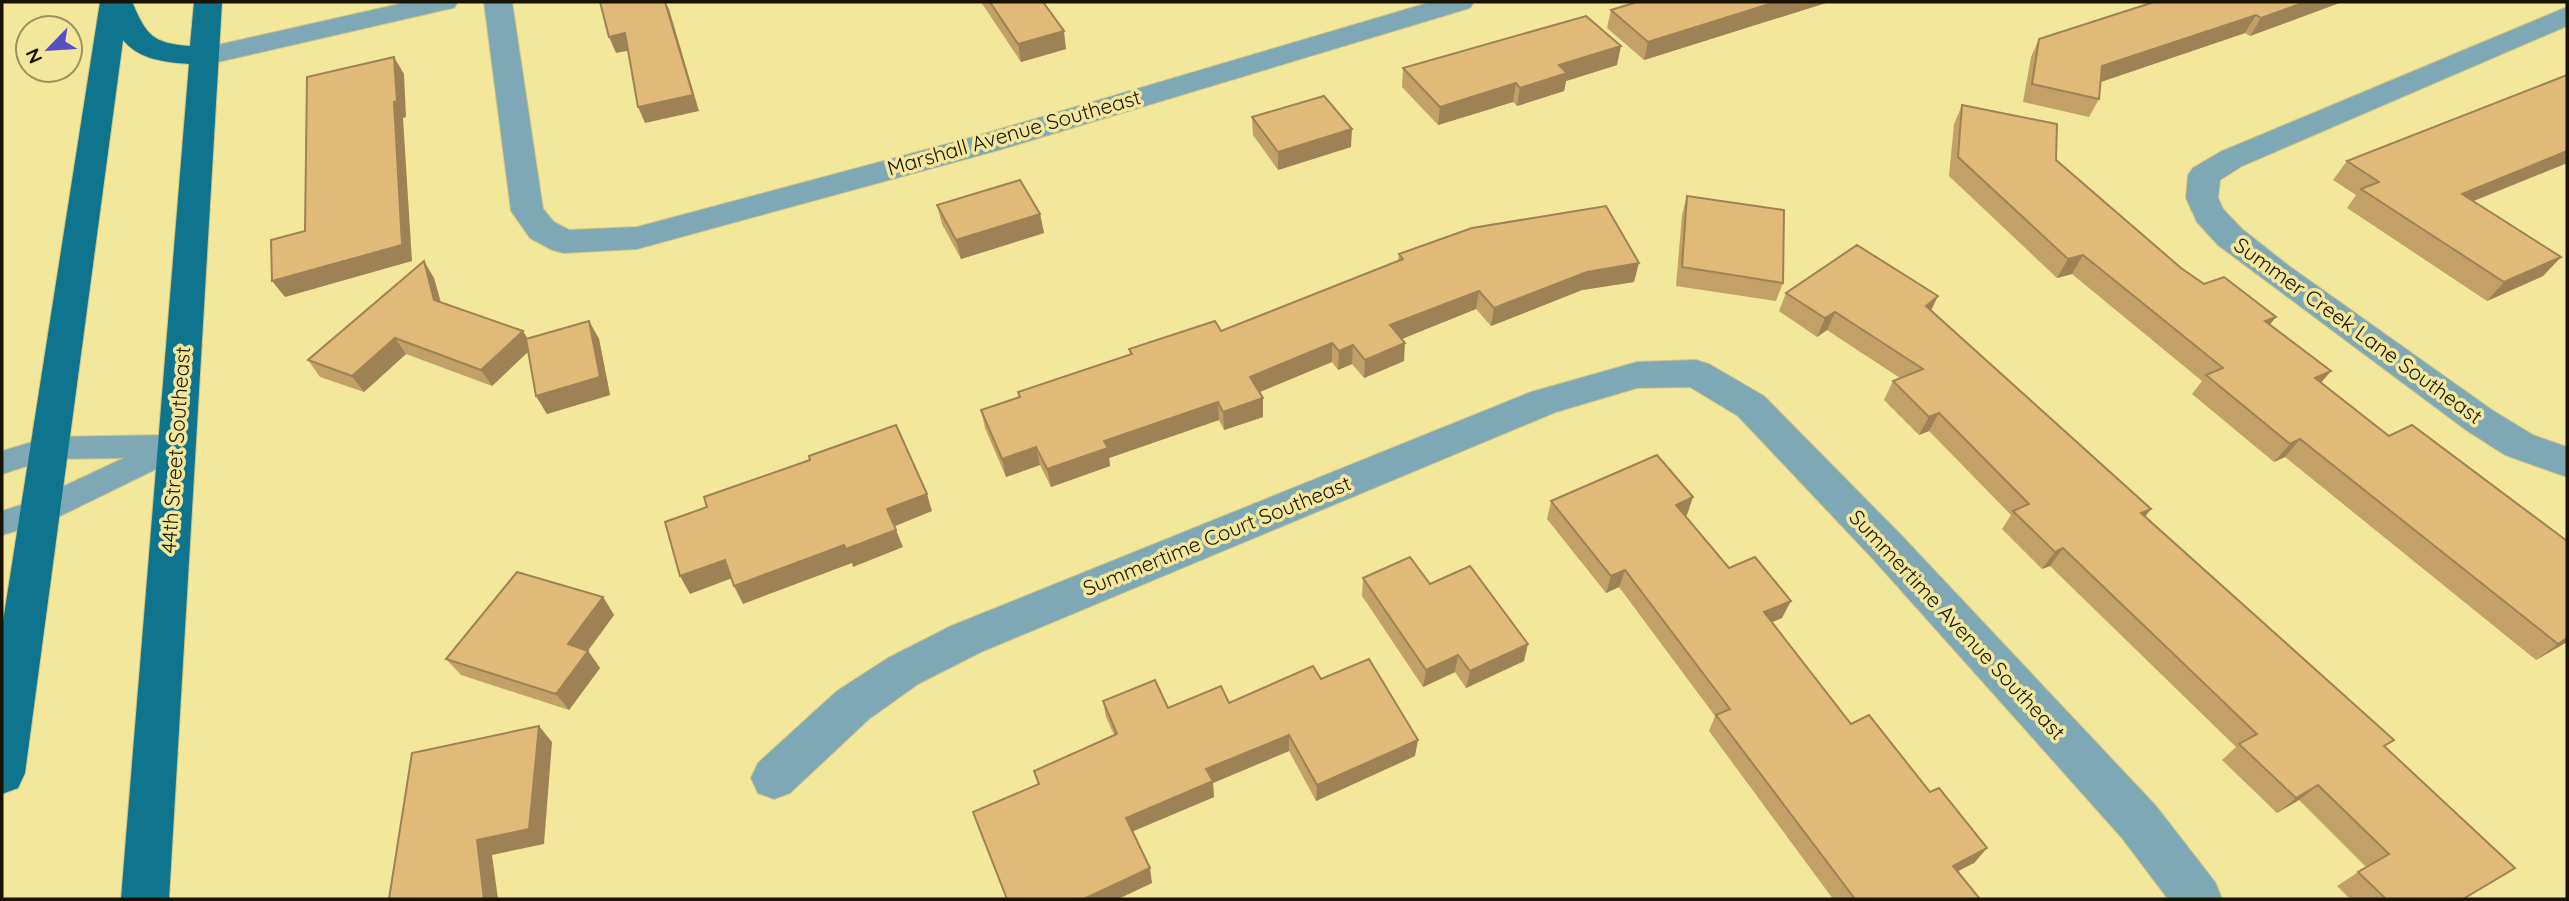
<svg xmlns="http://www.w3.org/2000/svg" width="2569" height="901" viewBox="0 0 2569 901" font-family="Quicksand,sans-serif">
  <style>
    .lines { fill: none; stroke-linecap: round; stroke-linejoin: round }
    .service-casing { stroke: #d0c583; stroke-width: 2 }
    .minor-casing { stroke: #d0c583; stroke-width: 2 }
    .primary-casing { stroke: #d0c583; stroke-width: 2 }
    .service { fill: #7fa8b6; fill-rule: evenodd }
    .minor { fill: #7fa8b6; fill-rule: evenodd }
    .primary { fill: #0f748d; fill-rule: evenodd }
    .wall { fill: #c2a068 }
    .shaded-wall { fill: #9e8255 }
    .building { fill: #e1ba79; stroke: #9e8255; stroke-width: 2 }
    .labels { text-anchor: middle; stroke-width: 7; stroke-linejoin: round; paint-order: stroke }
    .street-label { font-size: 21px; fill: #181300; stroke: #f3e79c }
  </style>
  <rect width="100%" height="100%" fill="#f3e79c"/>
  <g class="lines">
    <g class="service-casing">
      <polygon id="service" points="166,435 187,438 192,446 187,454 50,521 2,535 2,511 30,502 124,458 49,459 2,474 2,451 49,437"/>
    </g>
    <g class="minor-casing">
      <g id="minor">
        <polygon points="408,2 458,2 454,8 444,10 205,65 195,62 190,56 195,50"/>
        <polygon points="484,2 512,2 543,209 554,222 569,230 637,227 977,136 1431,2 1474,2 1470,8 999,150 637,249 564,253 552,250 530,238 511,211"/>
        <polygon points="2567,7 2567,26 2242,166 2220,180 2218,198 2223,209 2242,229 2289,266 2492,410 2533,435 2567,447 2567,477 2505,455 2466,430 2218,245 2197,222 2186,198 2188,175 2193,168 2220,152"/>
        <polygon points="1696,360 1709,364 1764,396 1902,536 2156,806 2215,882 2222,899 2168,899 2122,838 1874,560 1738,416 1690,387 1637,388 1556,412 981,652 918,684 869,719 790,793 774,799 758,793 751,778 758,763 837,691 888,658 951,626 1531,392 1637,362"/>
      </g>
    </g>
    <g class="primary-casing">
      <path id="primary" d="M 100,2 L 132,2 C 147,36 152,43 190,46 L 194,2 L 222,2 L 169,899 L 121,899 L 189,64 C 164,62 140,60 123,40 L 25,773 L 18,788 L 2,794 L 2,628 Z"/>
    </g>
    <use href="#service" class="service"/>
    <use href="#minor" class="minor"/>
    <use href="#primary" class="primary"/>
  </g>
  <g class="wall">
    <polygon points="981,2 1043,2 1066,49 1021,62"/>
    <polygon points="1829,2 1644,60 1607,28 1611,10"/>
    <polygon points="2152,2 2342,2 2250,36 2245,33 2100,82 2099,99 2089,117 2023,102 2031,57 2039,39"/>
    <polygon points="1617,65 1566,81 1564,91 1517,106 1513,102 1438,125 1402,87 1403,68"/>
    <polygon points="1962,105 2056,160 2181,268 2204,284 2270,324 2331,371 2321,383 2389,436 2567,541 2567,642 2536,660 2285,457 2274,462 2192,394 2202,381 2072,274 2057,278 1949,176 1954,124"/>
    <polygon points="1252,117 1351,147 1278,170 1253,135"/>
    <polygon points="2347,161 2567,163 2474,201 2561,257 2543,276 2487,301 2347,208 2356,195 2333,180"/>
    <polygon points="1687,196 1783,283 1776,301 1676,286 1682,215"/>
    <polygon points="937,205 1040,214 1044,233 961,259 942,224"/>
    <polygon points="1399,254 1634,282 1582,290 1491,326 1476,309 1402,339 1404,361 1364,378 1352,364 1338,370 1332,362 1259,392 1263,398 1263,417 1224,430 1219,420 1109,458 1110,466 1051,487 1040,465 1006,477 985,428 981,410 1019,397 1018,392 1130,355 1129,349 1221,331 1398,261"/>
    <polygon points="434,278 441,302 528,338 589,321 599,339 610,395 547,414 536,396 529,351 492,386 406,354 364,392 320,377 308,360"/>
    <polygon points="1786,293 1931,311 2151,509 2145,516 2385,747 2463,899 2350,899 2337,886 2366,867 2299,800 2277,813 2222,760 2236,747 2050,566 2042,569 2002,529 2011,515 1929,431 1919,435 1884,400 1893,381 1900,378 1827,330 1817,337 1779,311"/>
    <polygon points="1551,501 1687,515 1685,516 1729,568 1782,618 1772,622 1851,724 1930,792 1987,848 1974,863 1958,871 1980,899 1833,899 1709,731 1715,716 1619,587 1606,593 1547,519"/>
    <polygon points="1363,578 1430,584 1524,661 1466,688 1455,672 1423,687 1362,596"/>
    <polygon points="603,597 614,615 588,651 600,668 569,710 461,675 446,659"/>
    <polygon points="1321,679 1415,756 1316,801 1289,751 1213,783 1214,797 1133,831 1152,883 1118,899 1007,899 1038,784 1034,771 1114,735 1106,717 1103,701 1168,708 1229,703"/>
  </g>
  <g class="shaded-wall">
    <polygon points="665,2 669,9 699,111 645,123 638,107"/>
    <polygon points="1776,2 1829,2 1644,60 1648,42"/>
    <polygon points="2306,2 2342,2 2250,36 2261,18"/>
    <polygon points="2256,15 2245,33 2092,85 2102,66"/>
    <polygon points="1064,31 1066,49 1021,62 1018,44"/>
    <polygon points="625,33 632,50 616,53 609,37"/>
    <polygon points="1621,46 1617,65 1566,81 1564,91 1517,106 1520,88 1559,65"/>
    <polygon points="394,57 404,74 406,117 403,118 412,261 285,297 272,281 394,102"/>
    <polygon points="1516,83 1513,102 1438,125 1440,107"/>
    <polygon points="1352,129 1351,147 1278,170 1278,152"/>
    <polygon points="2567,151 2567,163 2446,212 2462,194"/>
    <polygon points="1040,214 1044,233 961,259 956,240"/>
    <polygon points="2083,255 2072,274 2057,278 2068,259"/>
    <polygon points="2561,257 2543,276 2487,301 2504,282"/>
    <polygon points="424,261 434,278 444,316 434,300"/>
    <polygon points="1639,263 1634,282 1582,290 1491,326 1494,308 1587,272"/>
    <polygon points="1479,291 1476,309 1389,344 1390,325"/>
    <polygon points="1938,296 1929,315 1926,306"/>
    <polygon points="1835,312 1827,330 1817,337 1825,318"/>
    <polygon points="2276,317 2262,335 2265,321"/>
    <polygon points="589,321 599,339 610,395 547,414 536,396"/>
    <polygon points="523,331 533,347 492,386 481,370"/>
    <polygon points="395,338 406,354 364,392 352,376"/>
    <polygon points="1332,343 1332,362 1250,396 1250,377"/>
    <polygon points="1405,343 1404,361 1364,378 1365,360"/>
    <polygon points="1353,345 1352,364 1338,370 1339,351"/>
    <polygon points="2331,371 2315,389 2315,378"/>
    <polygon points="1263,398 1263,417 1224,430 1223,412"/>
    <polygon points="1218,402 1219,420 1109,458 1110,466 1051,487 1047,469 1104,441"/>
    <polygon points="1939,413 1929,431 1919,435 1929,417"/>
    <polygon points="2300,439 2285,457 2274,462 2290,444"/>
    <polygon points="1036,447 1040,465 1006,477 1002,459"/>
    <polygon points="927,494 932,511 893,527 887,509"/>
    <polygon points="1693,497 1687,515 1669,523 1676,505"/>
    <polygon points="2151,509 2137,527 2141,513"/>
    <polygon points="896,530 903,547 853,567 852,563 743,604 734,586 844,545"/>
    <polygon points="2063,548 2050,566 2042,569 2055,552"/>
    <polygon points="725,560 735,577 690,594 680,576"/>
    <polygon points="1625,570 1619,587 1606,593 1611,576"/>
    <polygon points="603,597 614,615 580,661 568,644"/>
    <polygon points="1791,601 1782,618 1756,629 1764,612"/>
    <polygon points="2567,638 2567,642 2536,660 2558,644"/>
    <polygon points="1528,644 1524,661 1466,688 1470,671"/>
    <polygon points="588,651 600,668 569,710 556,694"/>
    <polygon points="1458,655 1455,672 1423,687 1426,670"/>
    <polygon points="539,726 552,742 544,844 492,855 498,899 484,899 477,840"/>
    <polygon points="1289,735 1289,751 1213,783 1214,797 1129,833 1126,818 1206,769"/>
    <polygon points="1418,740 1415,756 1316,801 1317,785"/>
    <polygon points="2318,785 2299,800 2277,813 2296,798"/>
    <polygon points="1987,848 1974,863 1940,880 1953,866"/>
    <polygon points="1150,868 1152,883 1118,899 1084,899"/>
  </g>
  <g class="building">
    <polygon points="600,2 665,2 693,95 638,107 625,33 609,37"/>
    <polygon points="990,2 1043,2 1064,31 1018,44"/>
    <polygon points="1637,2 1776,2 1648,42 1611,10"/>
    <polygon points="2154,2 2306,2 2261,18 2256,15 2102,66 2099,99 2032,84 2039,39"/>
    <polygon points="1586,16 1621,46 1559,65 1567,73 1520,88 1516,83 1440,107 1403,68"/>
    <polygon points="394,57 397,101 394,102 402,245 272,281 271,240 305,231 307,77"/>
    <polygon points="2567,75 2567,151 2462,194 2561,257 2504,282 2361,189 2379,182 2347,161"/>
    <polygon points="1324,96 1352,129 1278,152 1252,117"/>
    <polygon points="1962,105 2057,124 2056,160 2181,268 2204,284 2224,277 2276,317 2265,321 2331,371 2315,378 2389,436 2412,425 2567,541 2567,638 2558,644 2300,439 2290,444 2206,375 2223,368 2083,255 2068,259 1958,157"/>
    <polygon points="1020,180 1040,214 956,240 937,205"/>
    <polygon points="1687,196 1784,210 1783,283 1682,267"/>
    <polygon points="1606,206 1639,263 1587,272 1494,308 1479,291 1390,325 1405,343 1365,360 1353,345 1339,351 1332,343 1250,377 1263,398 1223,412 1218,402 1104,441 1108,448 1047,469 1036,447 1002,459 981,410 1020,397 1018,392 1132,354 1129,349 1215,321 1221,331 1403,259 1399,254 1472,228"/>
    <polygon points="1857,245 1938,296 1926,306 2151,509 2141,513 2394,740 2384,746 2515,868 2463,899 2386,899 2358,872 2389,854 2318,785 2296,798 2239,744 2257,734 2063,548 2055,552 2013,511 2029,504 1939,413 1929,417 1893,381 1923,369 1835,312 1825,318 1786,293"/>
    <polygon points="424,261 434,300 523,331 481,370 395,338 352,376 308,360"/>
    <polygon points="589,321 600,377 536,396 526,339"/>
    <polygon points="896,425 927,494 887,509 896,530 846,549 844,545 734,586 725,560 680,576 665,522 707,507 704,497 810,460 809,456"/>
    <polygon points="1657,455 1693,497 1676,505 1729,568 1755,557 1791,601 1764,612 1851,724 1869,715 1930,792 1939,788 1987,848 1953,866 1980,899 1855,899 1716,715 1730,709 1625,570 1611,576 1551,501"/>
    <polygon points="1410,557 1430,584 1470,566 1528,644 1470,671 1458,655 1426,670 1363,578"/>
    <polygon points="517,572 603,597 568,644 588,651 556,694 446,659"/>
    <polygon points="1369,659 1418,740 1317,785 1289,735 1206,769 1213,781 1126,818 1150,868 1084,899 1007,899 973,812 1039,784 1034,771 1117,734 1103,701 1155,680 1168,708 1221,686 1229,703 1313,666 1321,679"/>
    <polygon points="539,726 529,829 477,840 484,899 389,899 412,753"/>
  </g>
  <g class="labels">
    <g class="street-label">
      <text transform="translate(1014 133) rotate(-16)" y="7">Marshall Avenue Southeast</text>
      <text transform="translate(2358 331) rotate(36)" y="7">Summer Creek Lane Southeast</text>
      <text transform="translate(176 450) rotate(-86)" y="7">44th Street Southeast</text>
      <text transform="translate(1217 536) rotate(-22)" y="7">Summertime Court Southeast</text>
      <text transform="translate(1957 625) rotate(47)" y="7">Summertime Avenue Southeast</text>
    </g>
  </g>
  <rect width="2569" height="901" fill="none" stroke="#181300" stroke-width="7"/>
  <g transform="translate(49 49) rotate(245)"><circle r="33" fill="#f3e79c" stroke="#9b925e" stroke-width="2"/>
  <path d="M0-5L12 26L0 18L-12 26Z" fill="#5650c8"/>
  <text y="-10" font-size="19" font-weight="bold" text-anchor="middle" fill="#181300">N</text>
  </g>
</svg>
